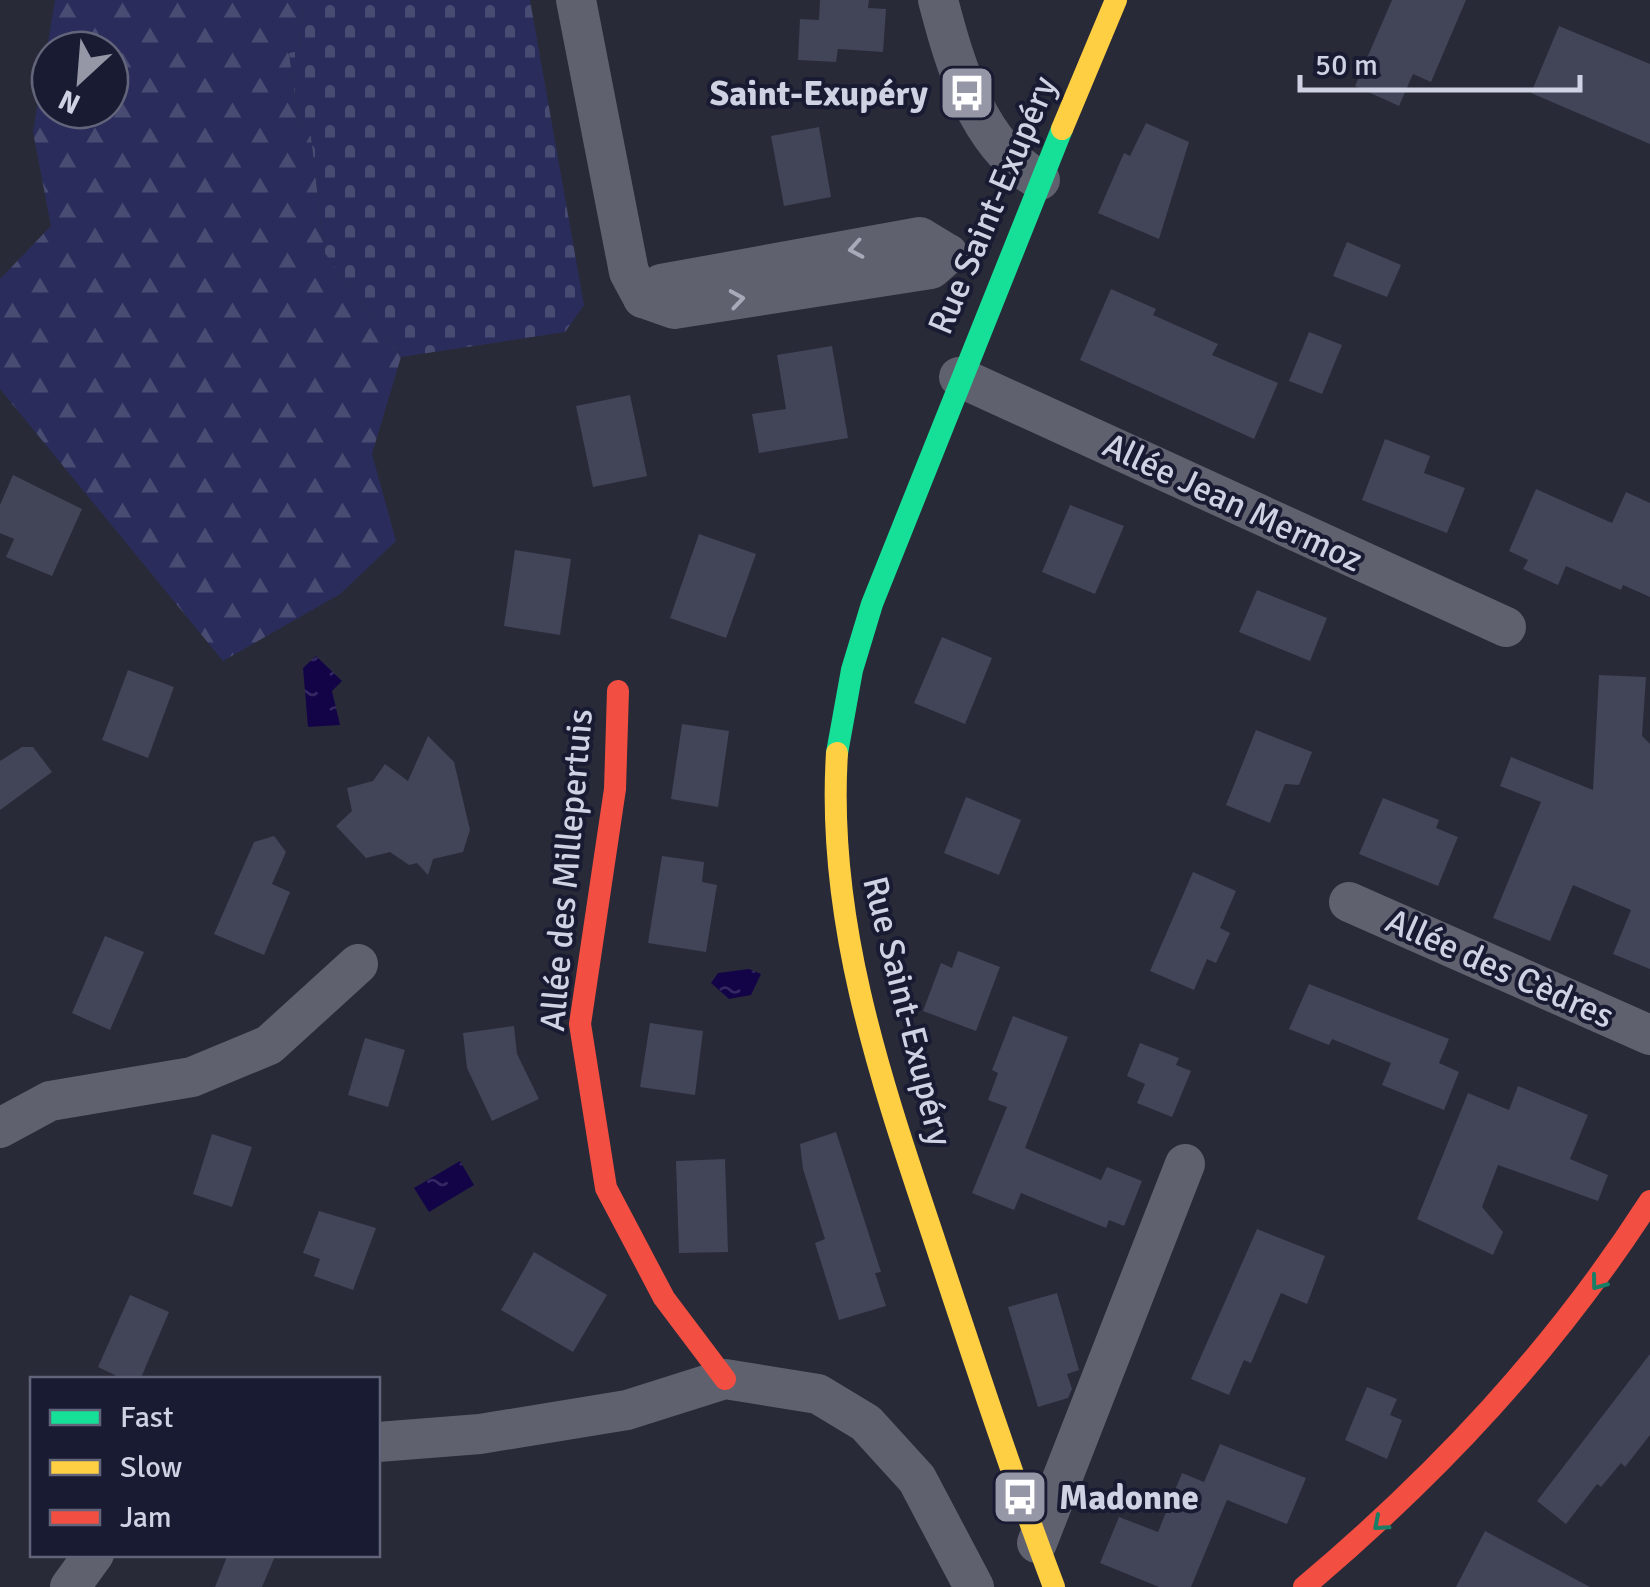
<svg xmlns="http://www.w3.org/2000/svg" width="1650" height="1587" viewBox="0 0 1650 1587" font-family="Signika,sans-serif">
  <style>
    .forest { fill: url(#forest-firs); fill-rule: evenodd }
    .cemetery { fill: url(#cemetery-stones) }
    .water { fill: url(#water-ripples) }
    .building { fill: #424458 }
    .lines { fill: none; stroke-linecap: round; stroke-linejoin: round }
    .street { stroke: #60616e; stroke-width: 40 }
    .fast { stroke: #16e098; stroke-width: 22 }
    .slow { stroke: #ffcf43; stroke-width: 22 }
    .jam { stroke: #f24e42; stroke-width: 22 }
    .oneway { stroke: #a8aaba }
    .oneway2 { stroke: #187e66 }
    .labels { text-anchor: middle; stroke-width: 8; stroke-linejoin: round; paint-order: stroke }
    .poi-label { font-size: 35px; font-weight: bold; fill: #cfd2e3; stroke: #191b33; text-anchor: end }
    .street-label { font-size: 35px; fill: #cfd2e3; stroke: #191b33 }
  </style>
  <defs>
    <pattern id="forest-firs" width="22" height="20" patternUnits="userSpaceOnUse" patternTransform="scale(2.5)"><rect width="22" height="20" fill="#2a2d5b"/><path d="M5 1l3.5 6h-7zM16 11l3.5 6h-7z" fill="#484b72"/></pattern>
    <pattern id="cemetery-stones" width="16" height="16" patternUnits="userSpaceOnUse" patternTransform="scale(2.5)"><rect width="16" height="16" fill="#2a2d5b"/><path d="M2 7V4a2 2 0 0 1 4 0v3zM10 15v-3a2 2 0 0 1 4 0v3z" fill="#484b72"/></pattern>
    <pattern id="water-ripples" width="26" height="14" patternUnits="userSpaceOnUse" patternTransform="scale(2.5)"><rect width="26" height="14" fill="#130448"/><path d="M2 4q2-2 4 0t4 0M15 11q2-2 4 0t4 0" fill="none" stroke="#342862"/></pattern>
  </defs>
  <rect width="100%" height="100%" fill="#282a38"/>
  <path class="forest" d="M 55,0 L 302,0 L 300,52 L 289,53 L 301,136 L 311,135 L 324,252 L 401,357 L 372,454 L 396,541 L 340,594 L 223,661 L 0,389 L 0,279 L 51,226 L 33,132 ZM 50,50 L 110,50 L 110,110 L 50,110 Z"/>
  <polygon class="cemetery" points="302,0 530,0 584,305 565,332 401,357 324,252 311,136 301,136 289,53 300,51"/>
  <g class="water">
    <polygon points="316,656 342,681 332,691 340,725 308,727 303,668"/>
    <polygon points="749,969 761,974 751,995 729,999 711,983 718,973"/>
    <polygon points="460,1161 474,1185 429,1212 414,1188"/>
  </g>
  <g class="building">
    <polygon points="820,0 869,0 868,8 886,9 883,52 838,49 836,62 798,60 800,19 819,20"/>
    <polygon points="1392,0 1466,0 1431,82 1413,74 1399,106 1355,86"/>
    <polygon points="1559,26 1650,64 1650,144 1531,93"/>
    <polygon points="1146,123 1189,142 1159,239 1098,213 1124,153 1130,156"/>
    <polygon points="819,127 831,197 784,206 771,136"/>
    <polygon points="1347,242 1401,265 1387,297 1333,276"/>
    <polygon points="1111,289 1156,309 1153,315 1218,344 1212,355 1278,383 1254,439 1080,360"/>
    <polygon points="1309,332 1342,345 1322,394 1289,381"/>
    <polygon points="832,346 848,438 759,453 752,414 786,409 777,355"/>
    <polygon points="630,395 647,476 593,487 576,406"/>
    <polygon points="1385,439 1430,456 1424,473 1465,488 1447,533 1362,500"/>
    <polygon points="13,475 82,509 52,576 6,557 14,539 0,533 0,505"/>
    <polygon points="1536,489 1612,523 1626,492 1650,503 1650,597 1623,585 1621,590 1566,566 1558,585 1523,569 1528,560 1509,551"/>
    <polygon points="1070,505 1124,526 1095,594 1042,572"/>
    <polygon points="699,534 756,554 726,638 670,618"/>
    <polygon points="515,550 571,559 560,635 504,626"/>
    <polygon points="1257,590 1327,618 1310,661 1239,632"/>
    <polygon points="942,637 992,658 965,724 914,703"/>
    <polygon points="128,670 174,687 148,758 102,740"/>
    <polygon points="1599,675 1646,677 1642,736 1650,744 1650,969 1613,954 1631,910 1573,885 1550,941 1493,918 1541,802 1500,786 1511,757 1593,790"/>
    <polygon points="682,724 729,731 718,807 671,799"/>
    <polygon points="1256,730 1312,752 1299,785 1285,784 1270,823 1226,805"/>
    <polygon points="428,736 454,762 470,830 463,852 433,859 428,875 417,863 409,865 390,852 366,858 336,826 352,811 347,788 373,781 385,764 408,781"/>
    <polygon points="22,747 33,747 52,772 0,810 0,761"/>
    <polygon points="966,797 1021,820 999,875 944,853"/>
    <polygon points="1383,798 1439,820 1436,828 1458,837 1438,886 1359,854"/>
    <polygon points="274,836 286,852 272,884 290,892 264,955 214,934 254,842"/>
    <polygon points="662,856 704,862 702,882 717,885 706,952 648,943"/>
    <polygon points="1193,872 1236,891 1220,928 1230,933 1216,963 1207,959 1194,990 1150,971"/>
    <polygon points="105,936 144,952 110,1030 72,1013"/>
    <polygon points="958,951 1000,967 976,1031 923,1011 941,963 952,968"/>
    <polygon points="1309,984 1449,1039 1439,1063 1459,1072 1444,1110 1382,1085 1391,1063 1332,1039 1329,1045 1289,1029"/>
    <polygon points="1013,1016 1068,1037 1025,1148 1101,1180 1107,1167 1142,1181 1124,1226 1109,1220 1106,1228 1021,1193 1014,1210 972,1193 1007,1107 988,1100 998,1073 992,1070"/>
    <polygon points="650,1023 703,1031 695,1095 640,1087"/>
    <polygon points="514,1026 517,1054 539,1099 492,1121 467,1068 463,1033"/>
    <polygon points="365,1038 405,1050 388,1107 348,1095"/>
    <polygon points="1140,1043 1179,1058 1176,1065 1191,1071 1172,1117 1137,1103 1145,1084 1127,1076"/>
    <polygon points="1518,1086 1588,1115 1570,1159 1608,1175 1598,1201 1498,1165 1482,1207 1503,1232 1493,1255 1417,1219 1468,1093 1509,1110"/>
    <polygon points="836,1132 881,1272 875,1273 886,1306 839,1320 815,1243 825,1239 803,1169 800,1144"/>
    <polygon points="212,1134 252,1147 232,1207 193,1194"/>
    <polygon points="725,1159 728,1252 679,1253 676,1161"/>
    <polygon points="319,1211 376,1228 353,1290 314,1276 320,1259 303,1253"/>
    <polygon points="1257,1229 1325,1256 1307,1304 1281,1293 1251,1363 1244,1360 1229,1395 1191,1379"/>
    <polygon points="534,1252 607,1295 573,1352 501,1310"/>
    <polygon points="1057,1293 1079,1370 1067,1374 1072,1389 1068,1398 1038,1407 1008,1307"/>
    <polygon points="130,1295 169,1312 140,1380 125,1380 98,1367"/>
    <polygon points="1650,1354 1650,1435 1625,1467 1621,1463 1601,1487 1597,1484 1566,1524 1537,1501"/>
    <polygon points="1367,1387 1397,1399 1390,1415 1402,1420 1387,1459 1345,1440"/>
    <polygon points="1220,1444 1306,1478 1287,1524 1227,1500 1191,1587 1159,1587 1100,1563 1119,1517 1158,1532 1182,1473 1204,1482"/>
    <polygon points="1485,1531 1590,1587 1456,1587"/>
    <polygon points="228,1554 276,1554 262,1587 215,1587"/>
  </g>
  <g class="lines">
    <g class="street">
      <polyline points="576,0 629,272 643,298"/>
      <path d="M 938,0 C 955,65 978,146 1040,180"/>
      <polyline points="643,298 661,284 920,237 948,254"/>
      <polyline points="643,298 674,309 931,269 948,254"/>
      <polyline points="959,377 1506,627"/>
      <polyline points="1349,902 1650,1035"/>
      <polyline points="0,1128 50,1101 192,1077 269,1045 358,964"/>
      <polyline points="378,1442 480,1434 627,1410 725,1379 818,1394 866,1423 917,1479 974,1587"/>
      <polyline points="1037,1543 1185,1164"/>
      <polyline points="70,1587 94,1554"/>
    </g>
    <polyline class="fast" points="837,753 852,670 872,604 1062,129"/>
    <g class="slow">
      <polyline points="1062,129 1116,0"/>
      <path d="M 837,753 C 826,923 882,1083 935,1242 C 973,1357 1011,1473 1054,1587"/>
    </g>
    <g class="jam">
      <polyline points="618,691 615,789 580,1024 606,1188 664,1298 725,1379"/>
      <path d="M 1304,1587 C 1439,1473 1554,1350 1650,1201"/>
    </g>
  </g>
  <defs><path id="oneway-chevron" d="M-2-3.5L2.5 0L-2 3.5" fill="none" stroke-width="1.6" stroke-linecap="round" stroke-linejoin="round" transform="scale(2.5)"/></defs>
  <g class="oneway">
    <use href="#oneway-chevron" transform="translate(856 249) rotate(170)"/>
    <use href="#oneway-chevron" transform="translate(737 299) rotate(-9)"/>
  </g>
  <g class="oneway2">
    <use href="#oneway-chevron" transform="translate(1598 1283) rotate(127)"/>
    <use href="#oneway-chevron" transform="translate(1380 1524) rotate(139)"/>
  </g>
  <defs>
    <g id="bus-square" transform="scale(2.875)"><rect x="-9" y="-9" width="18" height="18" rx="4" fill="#9597a7" stroke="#191b33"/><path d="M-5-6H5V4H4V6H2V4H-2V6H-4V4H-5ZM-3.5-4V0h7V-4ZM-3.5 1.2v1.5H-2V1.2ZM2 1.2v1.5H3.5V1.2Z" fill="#fff"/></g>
  </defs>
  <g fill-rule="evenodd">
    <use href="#bus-square" x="967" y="93"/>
    <use href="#bus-square" x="1020" y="1497"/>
  </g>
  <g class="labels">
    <g class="poi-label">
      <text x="928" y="105">Saint-Exupéry</text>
      <text x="1059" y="1509" text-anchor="start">Madonne</text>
    </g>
    <g class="street-label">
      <text transform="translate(992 205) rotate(-67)" y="12">Rue Saint-Exupéry</text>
      <text transform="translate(1233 502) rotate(25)" y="12">Allée Jean Mermoz</text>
      <text transform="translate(566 870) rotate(-85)" y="12">Allée des Millepertuis</text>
      <text transform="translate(1500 968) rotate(24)" y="12">Allée des Cèdres</text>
      <text transform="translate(908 1011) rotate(76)" y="12">Rue Saint-Exupéry</text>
    </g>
  </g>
  <rect x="30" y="1377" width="350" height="180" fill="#191b33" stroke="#626479" stroke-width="2.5"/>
  <rect x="50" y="1410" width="50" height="15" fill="#16e098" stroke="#626479" stroke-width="2.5"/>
  <text x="120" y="1427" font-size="30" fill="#cfd2e3">Fast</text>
  <rect x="50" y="1460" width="50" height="15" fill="#ffcf43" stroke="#626479" stroke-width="2.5"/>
  <text x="120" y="1477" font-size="30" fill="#cfd2e3">Slow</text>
  <rect x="50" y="1510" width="50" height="15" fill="#f24e42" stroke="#626479" stroke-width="2.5"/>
  <text x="120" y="1527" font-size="30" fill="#cfd2e3">Jam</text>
  <g transform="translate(80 80) rotate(206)"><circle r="48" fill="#191b33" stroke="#626479" stroke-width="2.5"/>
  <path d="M0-8L18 38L0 25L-18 38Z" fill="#9597a7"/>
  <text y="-15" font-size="28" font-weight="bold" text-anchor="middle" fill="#cfd2e3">N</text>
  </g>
  <path d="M1300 75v15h280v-15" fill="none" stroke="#cfd2e3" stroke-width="5"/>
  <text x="1315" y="75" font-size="30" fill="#cfd2e3" stroke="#191b33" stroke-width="8" paint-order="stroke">50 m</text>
</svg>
